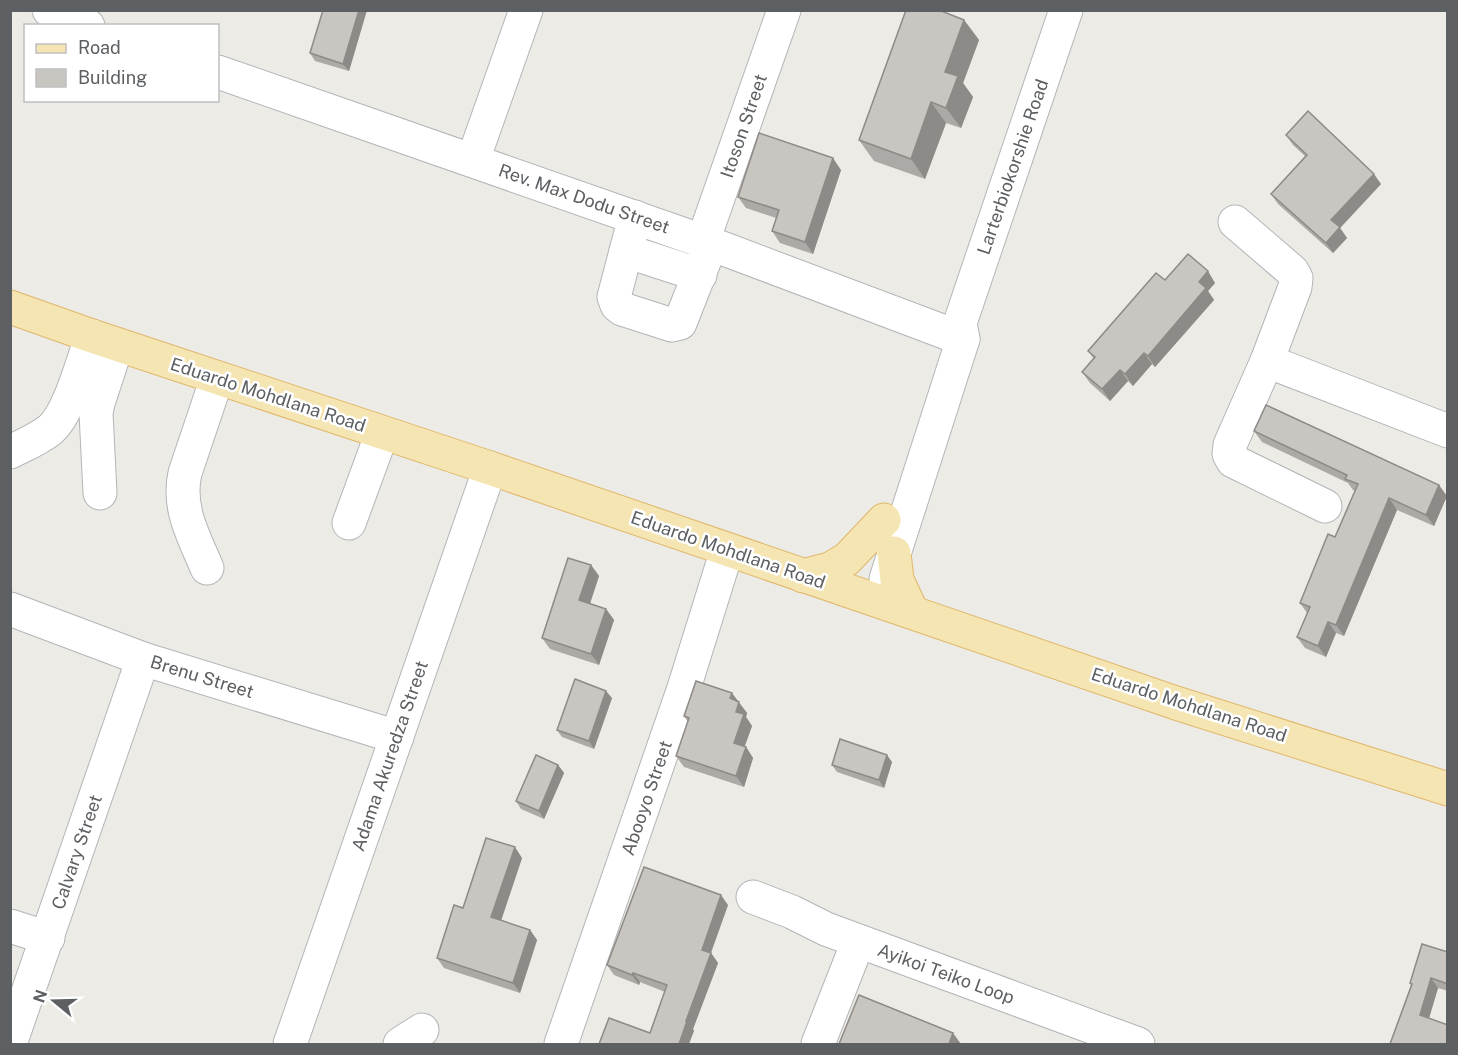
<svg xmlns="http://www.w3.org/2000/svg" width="1458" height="1055" viewBox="0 0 1458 1055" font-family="'Public Sans',sans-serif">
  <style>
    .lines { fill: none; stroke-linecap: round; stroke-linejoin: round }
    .minor-casing { stroke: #b2b5b8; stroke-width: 35 }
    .major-casing { stroke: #dfb76b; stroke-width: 35 }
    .minor { stroke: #fff; stroke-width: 33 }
    .major { stroke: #f5e5b2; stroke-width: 33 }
    .wall { fill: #ada9a6 }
    .shaded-wall { fill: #8d8a87 }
    .building { fill: #c9c5c1; stroke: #8d8a87; stroke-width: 1.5 }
    .labels { text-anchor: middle; stroke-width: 5; stroke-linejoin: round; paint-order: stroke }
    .street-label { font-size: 18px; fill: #5d6063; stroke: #fff }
  </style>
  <rect width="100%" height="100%" fill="#edebe5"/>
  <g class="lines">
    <g class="minor-casing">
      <g id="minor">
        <polyline points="49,10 88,26"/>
        <polyline points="218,72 711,244 963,339"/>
        <polyline points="473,160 526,10"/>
        <polyline points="635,217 614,297 617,305 622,309 672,325 680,323 711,244"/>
        <polyline points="1235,222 1292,271 1296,278 1295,287 1267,361 1230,445 1229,454 1233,461 1325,506"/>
        <polyline points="703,241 784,10"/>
        <polyline points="626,251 700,275"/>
        <polyline points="1267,361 1448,431"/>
        <path d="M 10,452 C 24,445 39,439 51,429 C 70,412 82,362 92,336"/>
        <polyline points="100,493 96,413 98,403 117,345"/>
        <polyline points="349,523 382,433"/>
        <path d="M 207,568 C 194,537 177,508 185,473 L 217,378"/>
        <polyline points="886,579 963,339 960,323 1066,10"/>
        <polyline points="10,609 143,659 397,737"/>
        <polyline points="753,897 792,912 826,929 1138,1044"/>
        <polyline points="10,926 48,938"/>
        <polyline points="10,1044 143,659"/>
        <polyline points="290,1044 490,468"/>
        <polyline points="400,1044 422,1030"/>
        <polyline points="561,1044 684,688 727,550"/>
        <polyline points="818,1044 858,942"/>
      </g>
    </g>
    <g class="major-casing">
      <g id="major">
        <polyline points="10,307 92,336 490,468 1176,703 1448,789"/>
        <polyline points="894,553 897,580 912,612"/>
        <polyline points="803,576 830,569 847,559 884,520"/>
      </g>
    </g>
    <use href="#minor" class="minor"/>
    <use href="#major" class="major"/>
  </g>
  <g class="wall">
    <polygon points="323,10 367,10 349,71 315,61 310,53"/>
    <polygon points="964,20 979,40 963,83 973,97 961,128 946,123 925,179 874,161 859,140"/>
    <polygon points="1286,135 1381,184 1340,228 1347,238 1333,253 1278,204 1271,194 1305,156 1293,145"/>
    <polygon points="841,170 813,254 780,243 772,231 776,218 746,208 738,197"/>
    <polygon points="1165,280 1215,283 1208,291 1214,300 1155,367 1152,364 1133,386 1128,381 1110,401 1090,383 1082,372 1094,359 1088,351"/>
    <polygon points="1254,431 1447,496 1434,526 1397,510 1344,636 1336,633 1326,657 1305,648 1297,637 1307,613 1300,603 1335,537 1355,491 1353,490 1348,483 1262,442"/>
    <polygon points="591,565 599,576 590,604 606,609 614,620 599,665 550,649 542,638"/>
    <polygon points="612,698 594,749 562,737 557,730"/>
    <polygon points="737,701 747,713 746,717 752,726 744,747 746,747 753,758 744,787 684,767 676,756 688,722 684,716"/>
    <polygon points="892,762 884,788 837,772 832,765"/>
    <polygon points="558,765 564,773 544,819 521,809 516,801"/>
    <polygon points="522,858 501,920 530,930 537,940 520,993 444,968 437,958"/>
    <polygon points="728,905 711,953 718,963 693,1029 694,1031 650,1033 665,992 640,982 639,985 614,975 607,965"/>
    <polygon points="1448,952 1448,991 1438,988 1429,1018 1390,1044 1411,985 1410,983"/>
  </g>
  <g class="shaded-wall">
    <polygon points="359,10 367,10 349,71 343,64"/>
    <polygon points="964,20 979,40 963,83 973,97 961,128 946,108 945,72"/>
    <polygon points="931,102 946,123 925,179 911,159"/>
    <polygon points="833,158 841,170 813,254 805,242"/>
    <polygon points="1374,174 1381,184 1340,228 1347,238 1333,253 1326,243 1331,220"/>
    <polygon points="1208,271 1215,283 1208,291 1214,300 1155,367 1148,356 1199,282"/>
    <polygon points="1144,353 1152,364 1133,386 1125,374"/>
    <polygon points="1120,370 1128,381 1110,401 1102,389"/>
    <polygon points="1439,485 1447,496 1434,526 1426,515"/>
    <polygon points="1389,498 1397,510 1344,636 1336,625"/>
    <polygon points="591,565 599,576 587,612 579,600"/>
    <polygon points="606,609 614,620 599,665 591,654"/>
    <polygon points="1328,622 1336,633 1326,657 1318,646"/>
    <polygon points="606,691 612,698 594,749 589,741"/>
    <polygon points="732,693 747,713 746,717 752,726 742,754 734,743 736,712 730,698"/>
    <polygon points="746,747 753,758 744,787 736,776"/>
    <polygon points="887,755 892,762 884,788 879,780"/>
    <polygon points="558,765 564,773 544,819 539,811"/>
    <polygon points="515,847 522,858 499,927 491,917"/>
    <polygon points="721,895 728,905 710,955 711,953 718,963 693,1029 694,1031 689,1044 679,1044 702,950"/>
    <polygon points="530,930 537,940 520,993 513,983"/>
    <polygon points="633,973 640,982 639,985 632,975"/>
    <polygon points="1431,978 1438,988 1427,1025 1420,1015"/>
    <polygon points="953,1033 961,1044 949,1044"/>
  </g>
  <g class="building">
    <polygon points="323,10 359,10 343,64 310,53"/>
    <polygon points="906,10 939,10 964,20 945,72 958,76 946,108 931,102 911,159 859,140"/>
    <polygon points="1308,111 1374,174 1331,220 1340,227 1326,243 1271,194 1307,155 1286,135"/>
    <polygon points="759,133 833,158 805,242 772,231 779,210 738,197"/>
    <polygon points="1188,254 1208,271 1199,282 1206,288 1148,356 1144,353 1125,374 1120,370 1102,389 1082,372 1095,357 1088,351 1156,273 1165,280"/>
    <polygon points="1266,405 1439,485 1426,515 1389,498 1336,625 1328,622 1318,646 1297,637 1310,607 1300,603 1328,534 1335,537 1358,484 1345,479 1347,475 1254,431"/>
    <polygon points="568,558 591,565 579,600 606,609 591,654 542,638"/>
    <polygon points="575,679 606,691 589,741 557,730"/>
    <polygon points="696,681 732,693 730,698 739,702 736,712 744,714 734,743 746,747 736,776 676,756 689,718 684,716"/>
    <polygon points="840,739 887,755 879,780 832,765"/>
    <polygon points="536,755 558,765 539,811 516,801"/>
    <polygon points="486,838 515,847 491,917 530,930 513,983 437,958 454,905 463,908"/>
    <polygon points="644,867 721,895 702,950 711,953 686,1021 687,1021 679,1044 599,1044 609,1018 650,1033 667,985 633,973 632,975 607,965"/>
    <polygon points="1422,944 1448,952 1448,984 1431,978 1420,1015 1448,1025 1448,1044 1390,1044 1412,984 1410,983"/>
    <polygon points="859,995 953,1033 949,1044 839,1044"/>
  </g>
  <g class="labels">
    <g class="street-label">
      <text transform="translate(744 126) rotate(-71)" y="6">Itoson Street</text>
      <text transform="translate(1013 167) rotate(-71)" y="6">Larterbiokorshie Road</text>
      <text transform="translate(584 199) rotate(19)" y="6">Rev. Max Dodu Street</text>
      <text transform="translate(268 395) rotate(18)" y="6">Eduardo Mohdlana Road</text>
      <text transform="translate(728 550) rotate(19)" y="6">Eduardo Mohdlana Road</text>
      <text transform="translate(202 677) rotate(17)" y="6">Brenu Street</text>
      <text transform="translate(1189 705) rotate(18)" y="6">Eduardo Mohdlana Road</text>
      <text transform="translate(390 756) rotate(-71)" y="6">Adama Akuredza Street</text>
      <text transform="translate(647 798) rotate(-71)" y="6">Abooyo Street</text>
      <text transform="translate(77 852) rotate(-71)" y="6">Calvary Street</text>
      <text transform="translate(946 974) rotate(20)" y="6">Ayikoi Teiko Loop</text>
    </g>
  </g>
  <rect width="1458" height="1055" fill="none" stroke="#5d6063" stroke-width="24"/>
  <rect x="24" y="24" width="195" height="78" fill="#ffffff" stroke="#bebfc1" stroke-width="1.5"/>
  <rect x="36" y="44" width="30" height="9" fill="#f5e5b2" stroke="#bebfc1" stroke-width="1.5"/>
  <text x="78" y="54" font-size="18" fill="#5d6063">Road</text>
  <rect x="36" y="69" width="30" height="18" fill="#c9c5c1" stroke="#bebfc1" stroke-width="1.5"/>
  <text x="78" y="84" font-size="18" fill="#5d6063">Building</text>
  <g transform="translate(54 1001) rotate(289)" stroke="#ffffff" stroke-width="4.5" paint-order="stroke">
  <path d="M0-4.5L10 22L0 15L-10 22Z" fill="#5d6063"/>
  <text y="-9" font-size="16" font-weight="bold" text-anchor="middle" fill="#5d6063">N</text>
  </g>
</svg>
